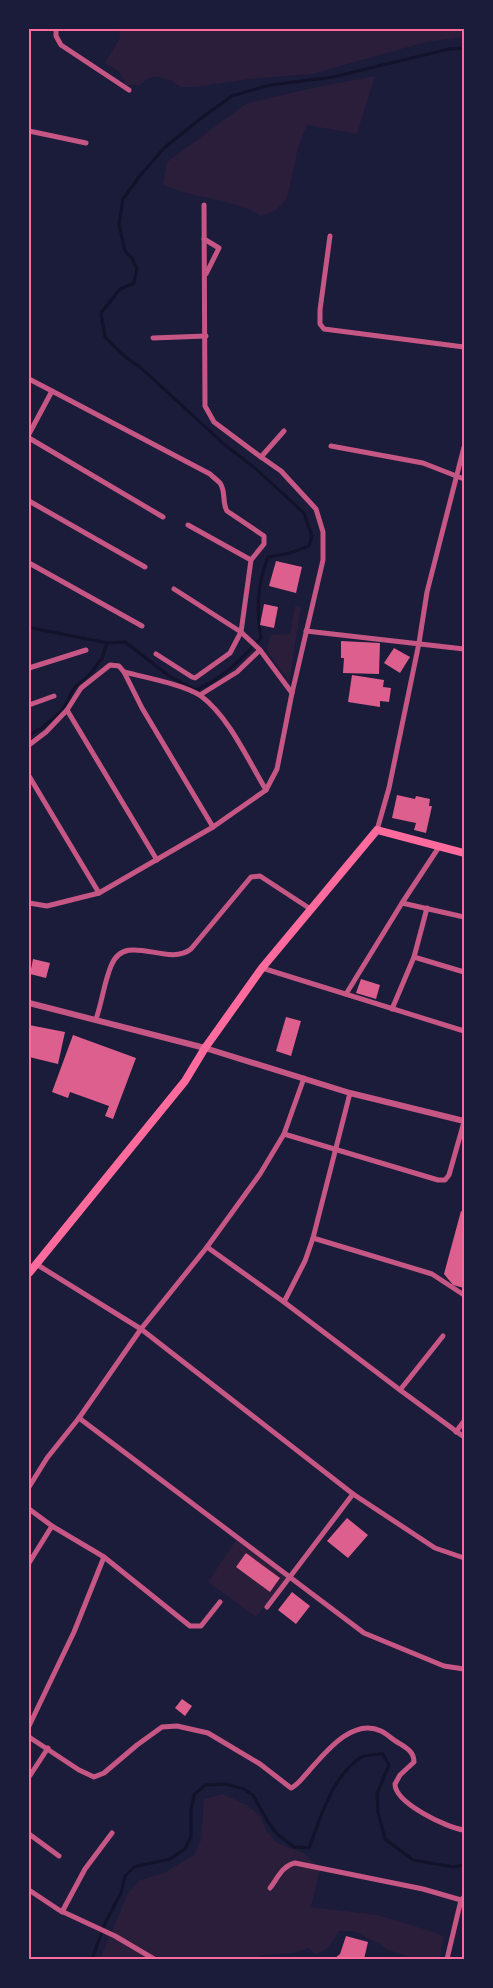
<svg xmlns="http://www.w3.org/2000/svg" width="493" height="1988" viewBox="0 0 493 1988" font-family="Helvetica,sans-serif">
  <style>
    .green { fill: #2a1e3b }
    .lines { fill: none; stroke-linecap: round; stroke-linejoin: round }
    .stream { stroke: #12122b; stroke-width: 3 }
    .building { fill: #dd5f8e }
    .minor { stroke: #c65784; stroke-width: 5 }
    .tertiary { stroke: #c65784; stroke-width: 6 }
    .secondary { stroke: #ff6b9d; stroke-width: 8 }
    .neatline { fill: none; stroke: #ff6b9d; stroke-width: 2 }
  </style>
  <rect width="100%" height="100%" fill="#1b1b3a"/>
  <g class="green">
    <polygon points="119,29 464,29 464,37 426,42 312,74 249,79 195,87 181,87 170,80 155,76 147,79 140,85 127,85 118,71 105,63 120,38"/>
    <path d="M 375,76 L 357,134 L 307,125 L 298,148 L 288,194 L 284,202 L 276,210 L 261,216 C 231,197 194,200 163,184 L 167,162 L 247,103 L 317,87 Z"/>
    <polygon points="295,606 301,607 289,681 267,651 270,635 290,634"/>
    <polygon points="236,1540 287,1577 256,1617 208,1582"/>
    <polygon points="223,1794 247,1805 260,1816 266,1830 277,1843 304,1853 320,1869 311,1907 378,1915 437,1933 444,1937 439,1959 415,1959 386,1949 380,1944 353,1931 339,1931 327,1949 316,1954 308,1948 293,1953 261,1955 258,1959 100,1959 128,1893 140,1880 164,1873 194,1855 201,1840 204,1799"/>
  </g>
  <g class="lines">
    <g class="stream">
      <path d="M 29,625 L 32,628 L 107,643 L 125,642 L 169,676 L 196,690 C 225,677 239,661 261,638 C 256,611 258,582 268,557 L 290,553 L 309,546 L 312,536 L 304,513 L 256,469 L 225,445 L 141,368 L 123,355 L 105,337 L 101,313 L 120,289 L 134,283 L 137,268 L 131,257 L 125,251 L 119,224 L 123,199 L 139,177 L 164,148 L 200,119 L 232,96 L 270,85 L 333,77 L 449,49 L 464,48"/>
      <polyline points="29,735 42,728 62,711 74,688 91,673 102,658 107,643"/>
      <path d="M 92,1959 L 105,1923 L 121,1893 L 125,1876 L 134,1867 L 170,1859 L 185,1849 L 191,1837 L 191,1810 L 194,1795 L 205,1785 L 226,1784 L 244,1789 L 253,1795 L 268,1822 L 277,1834 L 294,1847 L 309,1848 C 321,1817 331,1778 360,1758 C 365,1754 376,1755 383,1754 L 389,1765 L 377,1794 L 378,1812 L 385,1839 L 413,1860 L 453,1867 L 464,1865"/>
    </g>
  </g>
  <g class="building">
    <polygon points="276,561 302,567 296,593 269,586"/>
    <polygon points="264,604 278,607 274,628 260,625"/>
    <polygon points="341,641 380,643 379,674 343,673 344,658 341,658"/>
    <polygon points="394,648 410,657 400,673 384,663"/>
    <polygon points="352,675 384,680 383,687 391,688 389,702 380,701 380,707 348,702"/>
    <polygon points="397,795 415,799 416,796 430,799 429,806 432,806 426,833 414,830 416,823 392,818"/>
    <polygon points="33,959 50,963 46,978 30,974"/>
    <polygon points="361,979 380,985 376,999 356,993"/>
    <polygon points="286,1017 301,1021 291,1056 276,1051"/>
    <polygon points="29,1025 65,1032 58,1064 29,1057"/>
    <polygon points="73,1035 136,1058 113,1119 105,1116 109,1106 70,1092 68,1098 52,1092"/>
    <polygon points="461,1211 464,1212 464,1288 453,1285 444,1274"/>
    <polygon points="347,1518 368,1535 348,1558 327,1541"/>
    <polygon points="246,1553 280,1578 270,1592 236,1567"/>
    <polygon points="292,1592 310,1606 296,1624 278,1610"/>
    <polygon points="182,1699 192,1706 185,1716 175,1708"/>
    <polygon points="346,1936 368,1942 364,1959 334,1959 340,1954"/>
  </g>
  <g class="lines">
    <g class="minor">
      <polyline points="56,29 56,36 61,45 129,90"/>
      <polyline points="29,131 86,143"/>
      <polyline points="204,205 205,406 214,422 261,457"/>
      <polyline points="330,236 320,310 320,324 324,329 464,347"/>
      <polyline points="204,239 219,248 206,274"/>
      <polyline points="153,338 206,336"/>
      <polyline points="29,379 52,391"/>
      <path d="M 29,434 L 52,391 L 210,474 C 213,477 217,480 220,483 C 226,491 222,503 227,511 L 264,536 L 264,544 L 251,560 L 241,632 L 230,653 L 195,678 L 192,677 L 156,654"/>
      <polyline points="29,438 163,517"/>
      <polyline points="331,446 423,463 464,479"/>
      <polyline points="29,501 145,567"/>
      <polyline points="188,525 251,560"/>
      <polyline points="29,563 142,626"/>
      <polyline points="174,589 241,632 260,650 292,693"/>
      <polyline points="306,631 464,649"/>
      <polyline points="29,668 86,650"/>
      <path d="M 124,672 C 144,677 186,685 201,696 C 229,717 248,760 266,790"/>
      <polyline points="200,695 237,672 260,650"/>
      <polyline points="29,705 54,696"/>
      <polyline points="67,710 81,688 110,665 119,666 124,672 142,708 213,827"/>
      <polyline points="29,745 46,732 67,710 157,860"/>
      <polyline points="29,776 99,893"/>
      <polyline points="377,830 389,788 419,643 427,592 464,447"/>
      <polyline points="29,903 47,906 99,893 213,827 266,790 277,769 292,693 323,560 323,532 316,509 281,471 261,457 284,431"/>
      <polyline points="402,903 464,917"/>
      <polyline points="414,957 464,972"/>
      <polyline points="262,968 464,1031"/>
      <polyline points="346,994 402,903 439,847"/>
      <polyline points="392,1009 414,957 427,908"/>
      <path d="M 96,1019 C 102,1002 104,983 111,966 C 125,930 167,968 191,949 L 251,877 L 260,876 L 312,910"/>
      <polyline points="284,1134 438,1180 445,1180 449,1175 464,1122"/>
      <polyline points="313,1238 432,1274 464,1295"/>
      <polyline points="207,1247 284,1302 400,1390 464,1437"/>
      <polyline points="36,1264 141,1329 353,1494 435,1548 464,1558"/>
      <polyline points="284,1302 305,1261 313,1238 350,1093"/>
      <polyline points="400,1390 443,1336"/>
      <polyline points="79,1418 364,1633 444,1666 464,1669"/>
      <polyline points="456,1432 464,1421"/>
      <polyline points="29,1487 47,1458 79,1418 141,1329 207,1247 260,1174 284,1134 304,1078"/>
      <polyline points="29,1509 52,1526 104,1557 190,1626 201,1626 220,1602"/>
      <polyline points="29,1563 52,1526"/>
      <polyline points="267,1607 353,1494"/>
      <polyline points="29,1726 74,1632 104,1557"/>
      <path d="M 29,1737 L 79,1770 L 94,1777 L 104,1773 L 137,1745 L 162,1727 L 177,1726 L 208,1733 L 260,1764 L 291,1788 C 298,1785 303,1777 308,1772 C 324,1754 352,1717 381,1731 C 387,1734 392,1739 397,1742 C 405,1747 414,1751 414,1762 L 400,1775 L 395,1784 C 395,1803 447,1828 464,1830"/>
      <polyline points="29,1777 48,1748"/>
      <polyline points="29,1834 59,1856"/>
      <path d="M 270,1888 C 277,1879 283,1865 295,1863 L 423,1889 L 461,1900"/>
      <polyline points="29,1890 59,1910 115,1936 154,1959"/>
      <polyline points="62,1912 85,1869 112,1833"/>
      <polyline points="447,1959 461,1900 464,1897"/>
    </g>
    <polyline class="tertiary" points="29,1003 205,1048 350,1093 464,1121"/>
    <polyline class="secondary" points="29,1273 185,1081 205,1048 262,968 377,830 464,853"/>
  </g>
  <rect width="493" height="1988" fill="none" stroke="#1b1b3a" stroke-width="60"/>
  <rect x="30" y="30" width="433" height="1928" class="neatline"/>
</svg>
